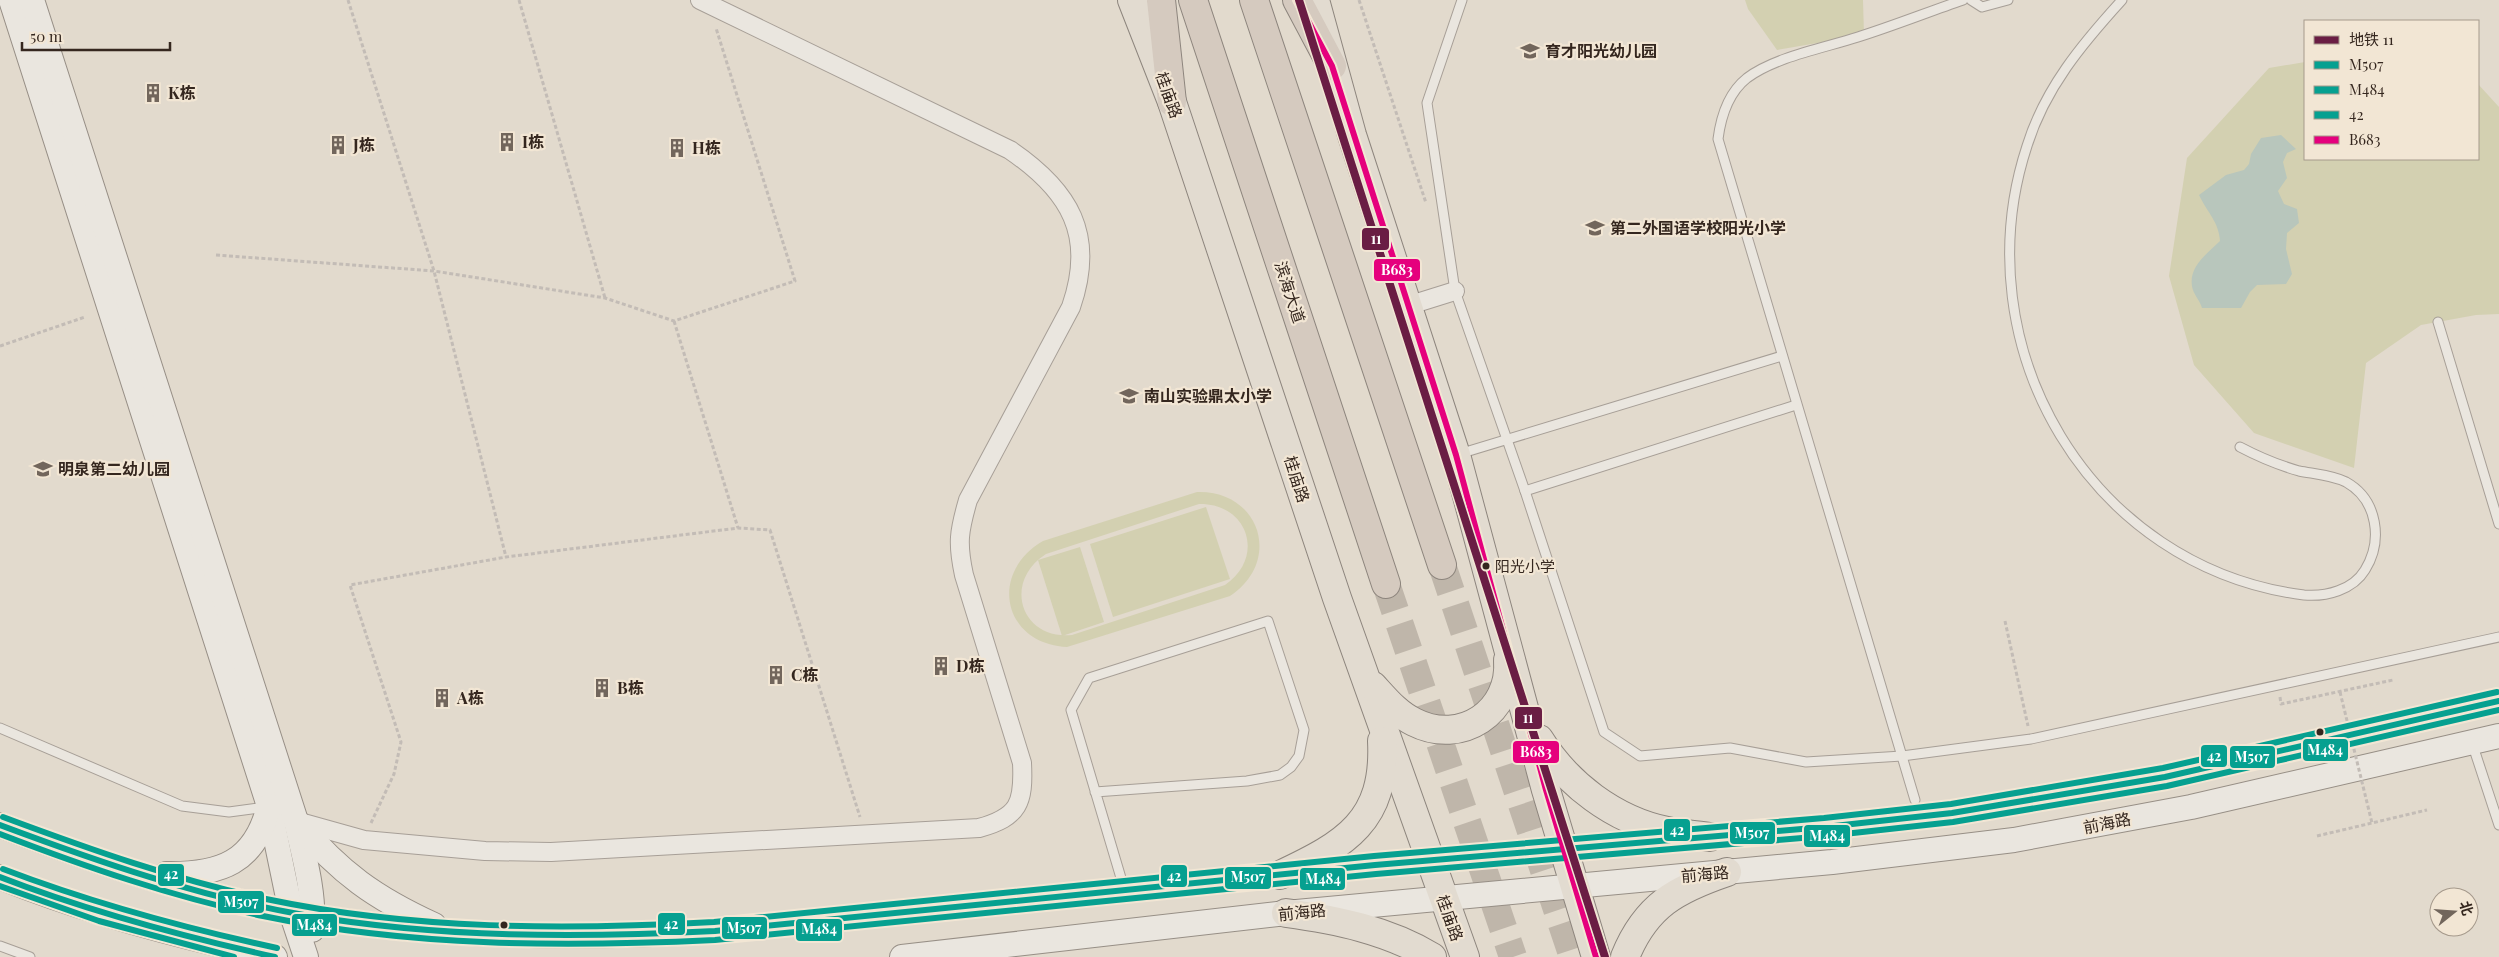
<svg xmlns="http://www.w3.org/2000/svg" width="2499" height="957" viewBox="0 0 2499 957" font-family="'Playfair Display','Noto Sans SC',serif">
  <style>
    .green { fill: #d3d0b1; fill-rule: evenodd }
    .water { fill: #b8c6bc }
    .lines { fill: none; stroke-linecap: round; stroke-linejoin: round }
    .highway-tunnel { stroke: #bfb6aa; stroke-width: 28; stroke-dasharray: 28 14; stroke-linecap: butt }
    .lane-casing { stroke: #a79f97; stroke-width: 11 }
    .street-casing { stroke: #a79f97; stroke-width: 20 }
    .secondary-casing { stroke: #978f86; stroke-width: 26 }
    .primary-casing { stroke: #8d857d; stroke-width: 30 }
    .highway-casing { stroke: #8d857d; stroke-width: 30 }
    .path { stroke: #c3bcb6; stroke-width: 3; stroke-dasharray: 4 2.5; stroke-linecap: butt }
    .lane { stroke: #eae6df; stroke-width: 9 }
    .street { stroke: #eae6df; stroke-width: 18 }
    .secondary { stroke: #eae6df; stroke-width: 24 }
    .primary { stroke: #e2dbd0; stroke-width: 28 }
    .highway { stroke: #d5cabf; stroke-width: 28 }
    .path-bridge { stroke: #c3bcb6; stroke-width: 3; stroke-dasharray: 4 2.5; stroke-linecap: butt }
    .bus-1-casing { stroke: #f2e6d4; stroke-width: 10 }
    .bus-2-casing { stroke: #f2e6d4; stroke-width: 10 }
    .bus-3-casing { stroke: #f2e6d4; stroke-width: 10 }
    .bus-4-casing { stroke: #f2e6d4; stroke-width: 10 }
    .bus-1 { stroke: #06a090; stroke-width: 6 }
    .bus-2 { stroke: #06a090; stroke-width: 6 }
    .bus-3 { stroke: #06a090; stroke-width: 6 }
    .bus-4 { stroke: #e5007d; stroke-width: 6 }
    .metro-1-casing { stroke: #f2e6d4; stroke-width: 11 }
    .metro-1 { stroke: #6a1d44; stroke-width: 8 }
    .bus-dot { fill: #35271f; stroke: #f2e6d4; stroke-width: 2 }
    .labels { text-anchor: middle; stroke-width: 4.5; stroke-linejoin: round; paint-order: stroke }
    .bus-label { font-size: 15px; fill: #35271f; stroke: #f2e6d4; text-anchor: start }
    .poi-label { font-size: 16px; font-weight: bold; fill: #35271f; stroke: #f2e6d4; text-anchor: start }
    .street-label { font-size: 16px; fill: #35271f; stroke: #f2e6d4 }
    .line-badge { stroke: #f2e6d4; stroke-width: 2 }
    .badge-label { font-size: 14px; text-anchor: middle; font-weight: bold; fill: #fff }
  </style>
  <rect width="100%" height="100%" fill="#e2dacd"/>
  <g class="green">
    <polygon points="1745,0 1863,0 1864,35 1777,50 1748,9"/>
    <polygon points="2305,62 2305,159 2478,159 2478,84 2499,107 2499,314 2476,315 2421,325 2366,363 2354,468 2254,433 2194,365 2169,276 2187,158 2269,68"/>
    <path d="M 1197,492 C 1260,490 1283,561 1230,596 L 1067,647 C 1003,644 988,573 1043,541 ZM 1199,504 C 1248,503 1266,557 1225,585 L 1072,635 C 1021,640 1002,582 1046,554 Z"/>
    <polygon points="1206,507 1230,579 1113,617 1090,544"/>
    <polygon points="1080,547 1104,622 1062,636 1038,560"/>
  </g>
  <path class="water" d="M 2281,135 L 2296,149 L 2287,153 L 2283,162 L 2287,178 L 2278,191 L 2284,204 L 2297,209 L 2299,223 L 2287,233 L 2286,249 L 2292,274 L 2286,284 L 2257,285 L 2250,292 L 2241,308 L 2202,308 C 2200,301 2195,296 2193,290 C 2186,268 2207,254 2220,241 C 2219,222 2207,212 2199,195 L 2226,175 L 2244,170 L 2249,164 L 2251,154 L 2261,138 Z"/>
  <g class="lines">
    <g class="highway-tunnel">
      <polyline points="1442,565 1573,957"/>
      <polyline points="1386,584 1513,957"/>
    </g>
    <g class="lane-casing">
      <g id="lane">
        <polyline points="1462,0 1427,103 1455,291 1525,491 1604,732 1640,756 1730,748 1806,762 1902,756 2031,739 2499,637"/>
        <polyline points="1971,0 1982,7 2008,0"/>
        <path d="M 2122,0 C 2082,44 2045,88 2027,146 C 1961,347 2090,568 2304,595 C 2326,597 2353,590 2365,570 C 2383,541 2378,500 2346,482 C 2332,475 2315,474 2299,471 C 2278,465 2259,457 2240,447"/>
        <polyline points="2438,322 2499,524"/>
        <polyline points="1459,454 1782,356"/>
        <polyline points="1525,491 1796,405"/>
        <polyline points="0,728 182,806 229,812 266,807"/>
        <polyline points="2472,743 2499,825"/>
        <polyline points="1095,792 1247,781 1280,775 1291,767 1299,756 1304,730 1268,621 1089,678 1071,710 1124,888"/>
        <path d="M 1915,800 L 1718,139 C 1721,116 1728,93 1747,78 C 1775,57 1824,48 1858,37 C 1893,26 1928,12 1963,0"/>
        <polyline points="0,946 30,957"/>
      </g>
    </g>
    <g class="street-casing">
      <g id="street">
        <polyline points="1407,306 1455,291"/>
        <path d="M 296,821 L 364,840 L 485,851 L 551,852 L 979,828 C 1019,817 1024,803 1022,763 L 964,575 C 957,543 959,531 968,500 L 1071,307 C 1096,235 1070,191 1010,150 L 700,0"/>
      </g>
    </g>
    <g class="secondary-casing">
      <g id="secondary">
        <polyline points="11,0 269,806 291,912 306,957"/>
        <path d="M 32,0 L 296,821 C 304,856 315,894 312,930"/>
        <path d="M 298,823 C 340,873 375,898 434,925"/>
        <path d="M 0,825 C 99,863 200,897 304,915 C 440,938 578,939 715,931 L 1375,865 L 1825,827 L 1952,813 L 2165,777 L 2499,701"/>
        <path d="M 166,874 C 220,875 255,863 269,806"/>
        <path d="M 0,877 C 89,913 181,937 275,957"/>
        <polyline points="902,957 1286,913 1832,862 2014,840 2191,807 2499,736"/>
      </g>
    </g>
    <g class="primary-casing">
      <g id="primary">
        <polyline points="1132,0 1172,102 1337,598 1465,957"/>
        <polyline points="1315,0 1352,135 1456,455 1546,790 1596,957"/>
        <path d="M 1373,686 C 1385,699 1397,714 1414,722 C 1461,746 1512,712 1508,660"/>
        <path d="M 1539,739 C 1567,784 1614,820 1667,831 C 1681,834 1696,835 1710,837"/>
        <path d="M 1280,875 C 1346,844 1386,821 1382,741"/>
        <path d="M 1286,913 C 1337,920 1387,930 1432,957"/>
        <path d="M 1625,957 C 1646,905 1677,889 1727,872"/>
      </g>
    </g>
    <g class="highway-casing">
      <g id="highway">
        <polyline points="1161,0 1172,102"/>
        <polyline points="1193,0 1386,584"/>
        <polyline points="1254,0 1442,565"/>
        <polyline points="1297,0 1332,66"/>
      </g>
    </g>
    <g class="path">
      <polyline points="348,0 434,271 506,557"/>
      <polyline points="519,0 605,298"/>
      <polyline points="1359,0 1426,203"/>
      <polyline points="216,255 434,271 605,298 674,321 795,281 716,28"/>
      <polyline points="674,321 738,528"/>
      <polyline points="0,346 85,317"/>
      <polyline points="2005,621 2028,726"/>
      <polyline points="2280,697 2281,704 2393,680"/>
      <polyline points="371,823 394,774 401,742 350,585 506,557 738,528 770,530 860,817"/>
      <polyline points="2317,836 2427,810"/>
    </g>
    <use href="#lane" class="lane"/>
    <use href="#street" class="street"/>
    <use href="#secondary" class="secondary"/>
    <use href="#primary" class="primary"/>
    <use href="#highway" class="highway"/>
    <polyline class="path-bridge" points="2340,692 2372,823"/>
    <g class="bus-1-casing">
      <g id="bus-1">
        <path d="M 0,825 C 99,862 200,897 304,915 C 440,938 578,938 715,931 L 1375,865 L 1825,827 L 1952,813 L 2165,777 L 2499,701"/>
        <path d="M 0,877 C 90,912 181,936 275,957"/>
      </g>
    </g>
    <g class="bus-2-casing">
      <g id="bus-2">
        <path d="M 0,834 C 86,867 173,897 263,916 C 412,947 565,947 715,940 L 1376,874 L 1826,836 L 1953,822 L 2167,786 L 2499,710"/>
        <polyline points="0,886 99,921 234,957"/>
      </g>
    </g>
    <g class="bus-3-casing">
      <g id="bus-3">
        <path d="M 3,817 C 89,849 176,880 266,899 C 413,930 565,930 714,922 L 1374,856 L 1824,818 L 1951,804 L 2163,768 L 2497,692"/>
        <path d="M 3,869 C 92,903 184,928 277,948"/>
      </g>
    </g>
    <g class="bus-4-casing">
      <polyline id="bus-4" points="1297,0 1332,66 1456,455 1546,790 1596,957"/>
    </g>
    <use href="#bus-1" class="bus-1"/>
    <use href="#bus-2" class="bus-2"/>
    <use href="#bus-3" class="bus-3"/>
    <use href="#bus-4" class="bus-4"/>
    <g class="metro-1-casing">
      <polyline id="metro-1" points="1299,0 1605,957"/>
    </g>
    <use href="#metro-1" class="metro-1"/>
  </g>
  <defs>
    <g id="school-bare" transform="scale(1.5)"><path d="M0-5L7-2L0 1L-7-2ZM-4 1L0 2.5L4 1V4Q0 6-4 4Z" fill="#72665c" stroke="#f2e6d4" stroke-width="2.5" paint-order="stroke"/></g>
    <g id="building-bare" transform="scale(1.5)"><path d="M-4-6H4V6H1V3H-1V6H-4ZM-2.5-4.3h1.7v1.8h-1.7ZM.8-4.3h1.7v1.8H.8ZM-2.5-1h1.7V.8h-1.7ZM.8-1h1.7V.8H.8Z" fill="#72665c" stroke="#f2e6d4" stroke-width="2.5" paint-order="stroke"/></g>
  </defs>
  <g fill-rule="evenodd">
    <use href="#school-bare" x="1530" y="51"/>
    <use href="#building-bare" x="153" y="93"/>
    <use href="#building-bare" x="507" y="142"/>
    <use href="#building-bare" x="338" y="145"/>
    <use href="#building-bare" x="677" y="148"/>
    <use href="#school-bare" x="1595" y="228"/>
    <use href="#school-bare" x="1129" y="396"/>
    <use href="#school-bare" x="43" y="469"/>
    <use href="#building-bare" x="941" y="666"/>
    <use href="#building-bare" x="776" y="675"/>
    <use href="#building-bare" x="602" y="688"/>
    <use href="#building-bare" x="442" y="698"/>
  </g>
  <g class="bus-dot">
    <circle cx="1486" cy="566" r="4.5"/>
    <circle cx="2320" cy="732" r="4.5"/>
    <circle cx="504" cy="925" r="4.5"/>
  </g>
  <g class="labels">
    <g class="bus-label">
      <text x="1495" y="572">阳光小学</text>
    </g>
    <g class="poi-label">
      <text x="1545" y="57">育才阳光幼儿园</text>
      <text x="168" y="99">K栋</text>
      <text x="522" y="148">I栋</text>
      <text x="353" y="151">J栋</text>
      <text x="692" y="154">H栋</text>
      <text x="1610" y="234">第二外国语学校阳光小学</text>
      <text x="1144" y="402">南山实验鼎太小学</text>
      <text x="58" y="475">明泉第二幼儿园</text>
      <text x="956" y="672">D栋</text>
      <text x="791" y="681">C栋</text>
      <text x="617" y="694">B栋</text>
      <text x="457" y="704">A栋</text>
    </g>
    <g class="street-label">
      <text transform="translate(1169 95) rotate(70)" y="6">桂庙路</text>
      <text transform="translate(1290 292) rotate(72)" y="6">滨海大道</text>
      <text transform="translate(1297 479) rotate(72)" y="6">桂庙路</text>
      <text transform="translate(2107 823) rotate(-11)" y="6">前海路</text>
      <text transform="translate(1705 874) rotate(-5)" y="6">前海路</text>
      <text transform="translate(1302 912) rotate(-6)" y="6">前海路</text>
      <text transform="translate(1450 918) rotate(70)" y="6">桂庙路</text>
    </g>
  </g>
  <g class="line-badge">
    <rect x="1361" y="227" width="29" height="24" rx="5" fill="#6a1d44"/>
    <rect x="1373" y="258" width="48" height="24" rx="5" fill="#e5007d"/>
    <rect x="1514" y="706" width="29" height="24" rx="5" fill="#6a1d44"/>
    <rect x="2302" y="738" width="47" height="24" rx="5" fill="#06a090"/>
    <rect x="1512" y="740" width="48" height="24" rx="5" fill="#e5007d"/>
    <rect x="2200" y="744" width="28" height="24" rx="5" fill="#06a090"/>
    <rect x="2229" y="745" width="47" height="24" rx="5" fill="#06a090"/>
    <rect x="1663" y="818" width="28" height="24" rx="5" fill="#06a090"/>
    <rect x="1729" y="821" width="47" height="24" rx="5" fill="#06a090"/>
    <rect x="1803" y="824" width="48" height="24" rx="5" fill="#06a090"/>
    <rect x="157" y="863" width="28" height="24" rx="5" fill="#06a090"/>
    <rect x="1160" y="864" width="28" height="24" rx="5" fill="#06a090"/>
    <rect x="1224" y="866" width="48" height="24" rx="5" fill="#06a090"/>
    <rect x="1299" y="867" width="47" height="24" rx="5" fill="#06a090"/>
    <rect x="217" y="890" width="48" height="24" rx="5" fill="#06a090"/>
    <rect x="657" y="912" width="29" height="24" rx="5" fill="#06a090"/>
    <rect x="291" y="913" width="47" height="24" rx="5" fill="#06a090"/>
    <rect x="721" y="916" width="47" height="24" rx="5" fill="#06a090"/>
    <rect x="795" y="918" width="48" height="24" rx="5" fill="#06a090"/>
  </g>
  <g class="badge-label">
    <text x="1376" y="244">11</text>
    <text x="1397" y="275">B683</text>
    <text x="1528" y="723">11</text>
    <text x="2325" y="755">M484</text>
    <text x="1536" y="757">B683</text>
    <text x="2214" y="761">42</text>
    <text x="2252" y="762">M507</text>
    <text x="1677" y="835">42</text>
    <text x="1752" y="838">M507</text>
    <text x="1827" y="841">M484</text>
    <text x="171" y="879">42</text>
    <text x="1174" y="881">42</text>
    <text x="1248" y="882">M507</text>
    <text x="1323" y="884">M484</text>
    <text x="241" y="907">M507</text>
    <text x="671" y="929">42</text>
    <text x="314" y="930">M484</text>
    <text x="744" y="933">M507</text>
    <text x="819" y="934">M484</text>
  </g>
  <rect x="2304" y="20" width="175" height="140" fill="#f2e6d4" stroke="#a69a8c"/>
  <rect x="2314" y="36" width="25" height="8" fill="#6a1d44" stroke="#a69a8c"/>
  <text x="2349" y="45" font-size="15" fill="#35271f">地铁 11</text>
  <rect x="2314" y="61" width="25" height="8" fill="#06a090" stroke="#a69a8c"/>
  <text x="2349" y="70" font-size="15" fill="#35271f">M507</text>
  <rect x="2314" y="86" width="25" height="8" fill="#06a090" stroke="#a69a8c"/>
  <text x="2349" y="95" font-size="15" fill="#35271f">M484</text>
  <rect x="2314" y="111" width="25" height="8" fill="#06a090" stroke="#a69a8c"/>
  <text x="2349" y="120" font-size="15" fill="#35271f">42</text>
  <rect x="2314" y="136" width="25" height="8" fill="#e5007d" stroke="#a69a8c"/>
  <text x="2349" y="145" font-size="15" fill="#35271f">B683</text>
  <g transform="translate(2454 912) rotate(73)"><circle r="24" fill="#f2e6d4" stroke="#a69a8c"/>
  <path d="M0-4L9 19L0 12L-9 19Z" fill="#72665c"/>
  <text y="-8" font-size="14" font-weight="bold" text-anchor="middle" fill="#35271f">北</text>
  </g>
  <path d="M22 42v8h148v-8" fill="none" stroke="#35271f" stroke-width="2.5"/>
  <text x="30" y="42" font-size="15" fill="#35271f" stroke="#f2e6d4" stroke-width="4" paint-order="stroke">50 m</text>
</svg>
